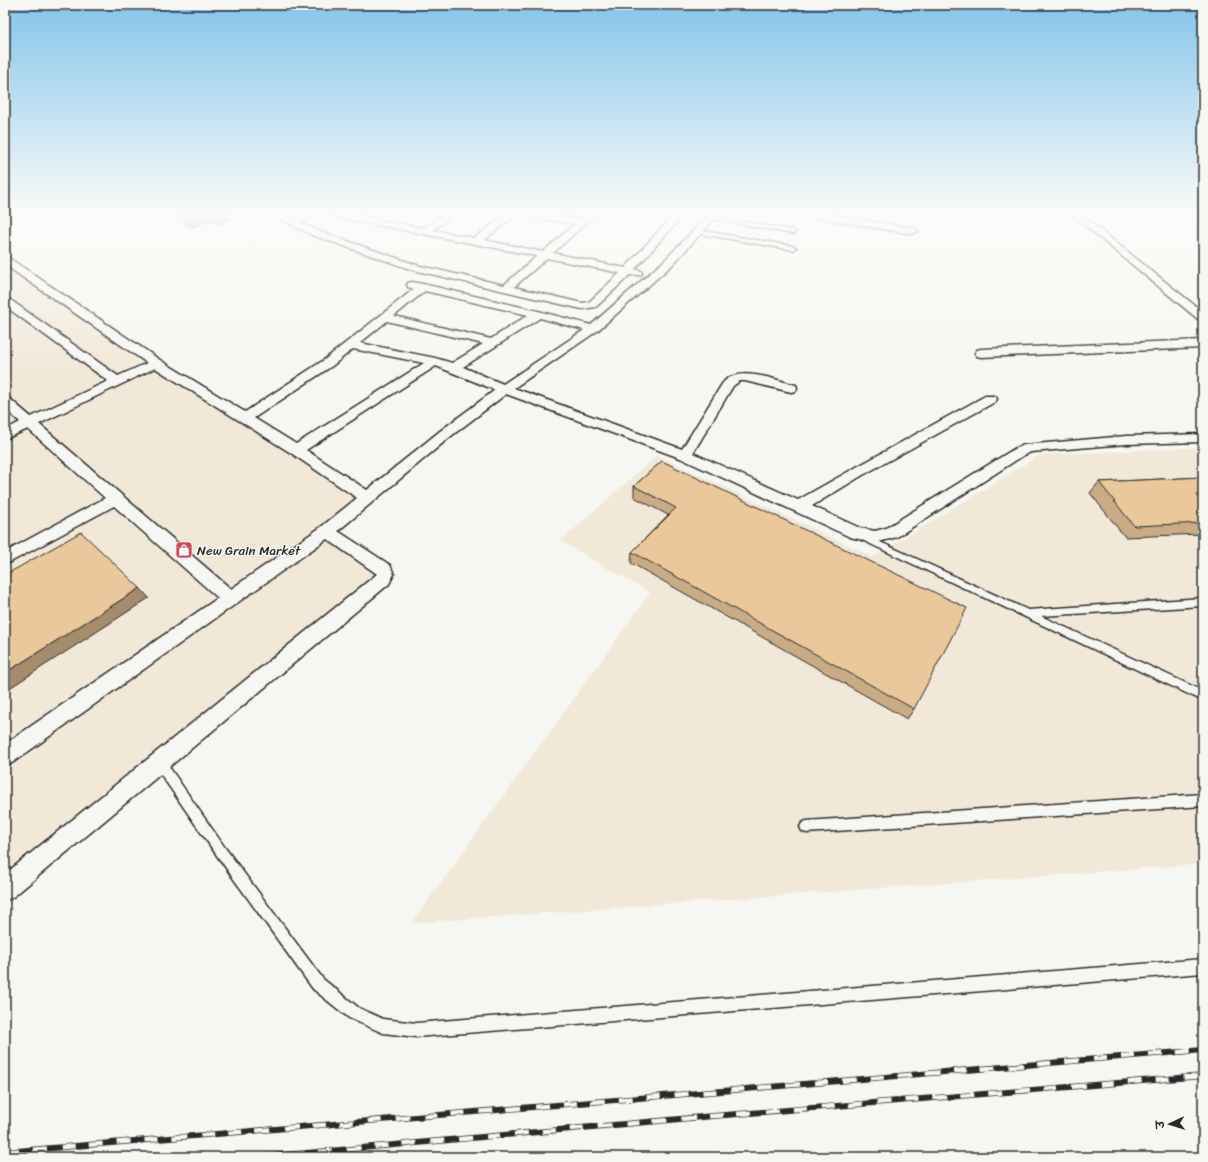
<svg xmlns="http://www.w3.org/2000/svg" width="1208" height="1162" viewBox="0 0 1208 1162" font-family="Sriracha,'Playpen Sans Deva',sans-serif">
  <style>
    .built { fill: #f2e8d8 }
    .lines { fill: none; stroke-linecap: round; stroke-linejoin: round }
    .lane-casing { stroke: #2b2b2b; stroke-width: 3 }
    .street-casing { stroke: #2b2b2b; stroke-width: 3 }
    .lane { fill: #f6f6f2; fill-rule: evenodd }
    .street { fill: #f6f6f2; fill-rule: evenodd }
    .rail-casing { stroke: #2b2b2b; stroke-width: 6 }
    .rail { stroke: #f6f6f2; stroke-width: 4.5; stroke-dasharray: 14; stroke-linecap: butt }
    .wall { fill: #c9ac86; stroke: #2b2b2b }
    .shaded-wall { fill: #a48c6d; stroke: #2b2b2b }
    .building { fill: #eac89c; stroke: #2b2b2b }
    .labels { text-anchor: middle; stroke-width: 3; stroke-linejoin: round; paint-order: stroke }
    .poi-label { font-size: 13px; fill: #2b2b2b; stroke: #f6f6f2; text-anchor: start }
  </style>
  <rect width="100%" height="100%" fill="#f6f6f2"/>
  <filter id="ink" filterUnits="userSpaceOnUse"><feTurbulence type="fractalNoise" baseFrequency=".025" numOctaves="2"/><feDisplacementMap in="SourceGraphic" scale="8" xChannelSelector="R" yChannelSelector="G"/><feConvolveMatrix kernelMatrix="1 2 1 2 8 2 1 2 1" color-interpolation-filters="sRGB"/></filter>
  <g filter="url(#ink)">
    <g class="built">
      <polygon points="5,255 163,359 362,487 334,527 394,573 5,889"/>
      <polygon points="1203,447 1203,864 412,923 650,593 561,541 657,455 873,557 1040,455"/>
    </g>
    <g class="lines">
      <g class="lane-casing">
        <g id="lane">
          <polygon points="711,216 793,230 796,232 793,234 709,218 709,217"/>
          <polygon points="697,230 793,246 796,248 793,250 695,233 694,232"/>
          <polygon points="865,535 1028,610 1203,598 1203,606 1041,616 1203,691 1203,701 862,540 861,538"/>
          <polygon points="159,757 163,758 226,849 323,979 359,1008 383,1019 416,1023 1203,959 1203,973 416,1037 383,1033 349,1018 313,989 218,857 155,766 153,762 155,758"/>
          <polygon points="1203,794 1203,806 806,833 802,831 800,827 802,823 806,821"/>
        </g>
      </g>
      <g class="street-casing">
        <g id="street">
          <path d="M 268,213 L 280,213 L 294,219 L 307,213 L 317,213 L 316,215 L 301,223 L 318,231 L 420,266 L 504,285 L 537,256 L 331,216 L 326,213 L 343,213 L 423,228 L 446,213 L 456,213 L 433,230 L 474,238 L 508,213 L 537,213 L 581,219 L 588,213 L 597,213 L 553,253 L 625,268 L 675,213 L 685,213 L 635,269 L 641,271 L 642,273 L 641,275 L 630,275 L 596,307 L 582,309 L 413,270 L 312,235 ZM 516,215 L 575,224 L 543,252 L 484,240 ZM 547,258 L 620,273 L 589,302 L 582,303 L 514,287 Z"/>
          <path d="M 710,213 L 720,213 L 672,265 L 597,331 L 514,388 L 682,449 L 722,384 C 736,364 776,380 796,385 L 797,388 L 796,391 L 791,392 L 745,381 L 740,381 L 733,386 L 693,453 L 798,500 L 853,469 L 985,396 L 995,396 L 997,399 L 995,402 L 863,475 L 812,506 L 860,528 L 875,531 L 886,528 L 1014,449 L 1024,445 L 1126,436 L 1203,434 L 1203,442 L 1126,444 L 1031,452 L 1024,455 L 897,537 L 875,543 L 850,537 L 680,458 L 506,394 L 450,437 L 338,531 L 390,565 L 394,574 L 389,584 L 13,897 L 5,901 L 5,874 L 377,574 L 327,539 L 12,763 L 5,766 L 5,744 L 218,598 L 114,506 L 5,565 L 5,552 L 105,498 L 28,429 L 5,439 L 5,430 L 20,422 L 5,409 L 5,398 L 10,399 L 31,417 L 108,381 L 5,306 L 5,298 L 9,299 L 118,376 L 147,363 L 5,265 L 5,257 L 9,258 L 160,360 L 245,412 L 324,360 L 414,289 L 408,287 L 407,285 L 408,283 L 412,282 L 423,284 L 538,311 L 591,325 L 664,261 ZM 425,291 L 528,315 L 491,339 L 394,316 ZM 540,318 L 584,330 L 503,384 L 463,367 ZM 387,321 L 483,344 L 452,363 L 435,358 L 360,343 ZM 353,349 L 424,363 L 296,444 L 254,418 L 332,366 ZM 436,366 L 495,390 L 440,431 L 367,490 L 306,450 ZM 155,368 L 291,453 L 357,498 L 321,527 L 231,589 L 39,424 Z"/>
          <polygon points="801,213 820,213 913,228 918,231 913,234 806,216"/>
          <polygon points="1070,213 1079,213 1203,312 1203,321 1199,320"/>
          <polygon points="1203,340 1203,348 981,357 977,356 975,353 977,350 981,349"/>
        </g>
      </g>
      <use href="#lane" class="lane"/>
      <use href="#street" class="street"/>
      <g class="rail-casing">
        <g id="rail">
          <polyline points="5,1152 1203,1050"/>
          <polyline points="263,1157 713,1116 1203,1076"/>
        </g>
      </g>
      <use href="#rail" class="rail"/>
    </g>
    <g class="wall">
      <polygon points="171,213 234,213 235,217 219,224 210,220 193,227 174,219"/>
      <polygon points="662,461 914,709 907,719 631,563 632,552 668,515 634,497 634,486"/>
      <polygon points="1203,477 1203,534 1125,537 1090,493 1099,482"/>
    </g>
    <g class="shaded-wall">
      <polygon points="207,213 210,220 193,227 190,219"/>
      <polygon points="225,213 234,213 235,217 219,224 216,216"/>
      <polygon points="140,588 149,598 5,691 5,673"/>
    </g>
    <g class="building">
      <polygon points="174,213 225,213 216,216 207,213 190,219"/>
      <polygon points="662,461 967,608 914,709 632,552 676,508 634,486"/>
      <polygon points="1203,477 1203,523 1134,526 1099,482"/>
      <polygon points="81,532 140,588 5,673 5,575"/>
    </g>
  </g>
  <linearGradient id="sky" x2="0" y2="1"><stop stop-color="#85c4eb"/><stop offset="0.57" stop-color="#fbfbf9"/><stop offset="1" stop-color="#fbfbf9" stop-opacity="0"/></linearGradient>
  <rect width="1208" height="375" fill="url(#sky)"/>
  <defs>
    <g id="shop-square" transform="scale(0.9)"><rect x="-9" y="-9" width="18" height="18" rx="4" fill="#d1495b" stroke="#f6f6f2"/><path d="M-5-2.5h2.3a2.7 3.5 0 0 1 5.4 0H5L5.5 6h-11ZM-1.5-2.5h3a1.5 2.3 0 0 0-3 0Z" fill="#fff"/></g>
  </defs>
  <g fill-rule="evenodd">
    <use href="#shop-square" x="184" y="550"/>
  </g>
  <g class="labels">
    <g class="poi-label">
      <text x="197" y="555">New Grain Market</text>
    </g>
  </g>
  <rect width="1208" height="1162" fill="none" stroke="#f6f6f2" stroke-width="20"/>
  <rect x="10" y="10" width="1188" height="1142" fill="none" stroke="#2b2b2b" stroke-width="1.5" filter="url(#ink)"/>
  <g transform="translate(1170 1124) rotate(266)" stroke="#f6f6f2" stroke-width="3" paint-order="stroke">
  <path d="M0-3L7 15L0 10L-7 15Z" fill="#2b2b2b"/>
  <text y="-6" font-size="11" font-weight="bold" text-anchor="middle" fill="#2b2b2b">उ</text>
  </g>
</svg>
